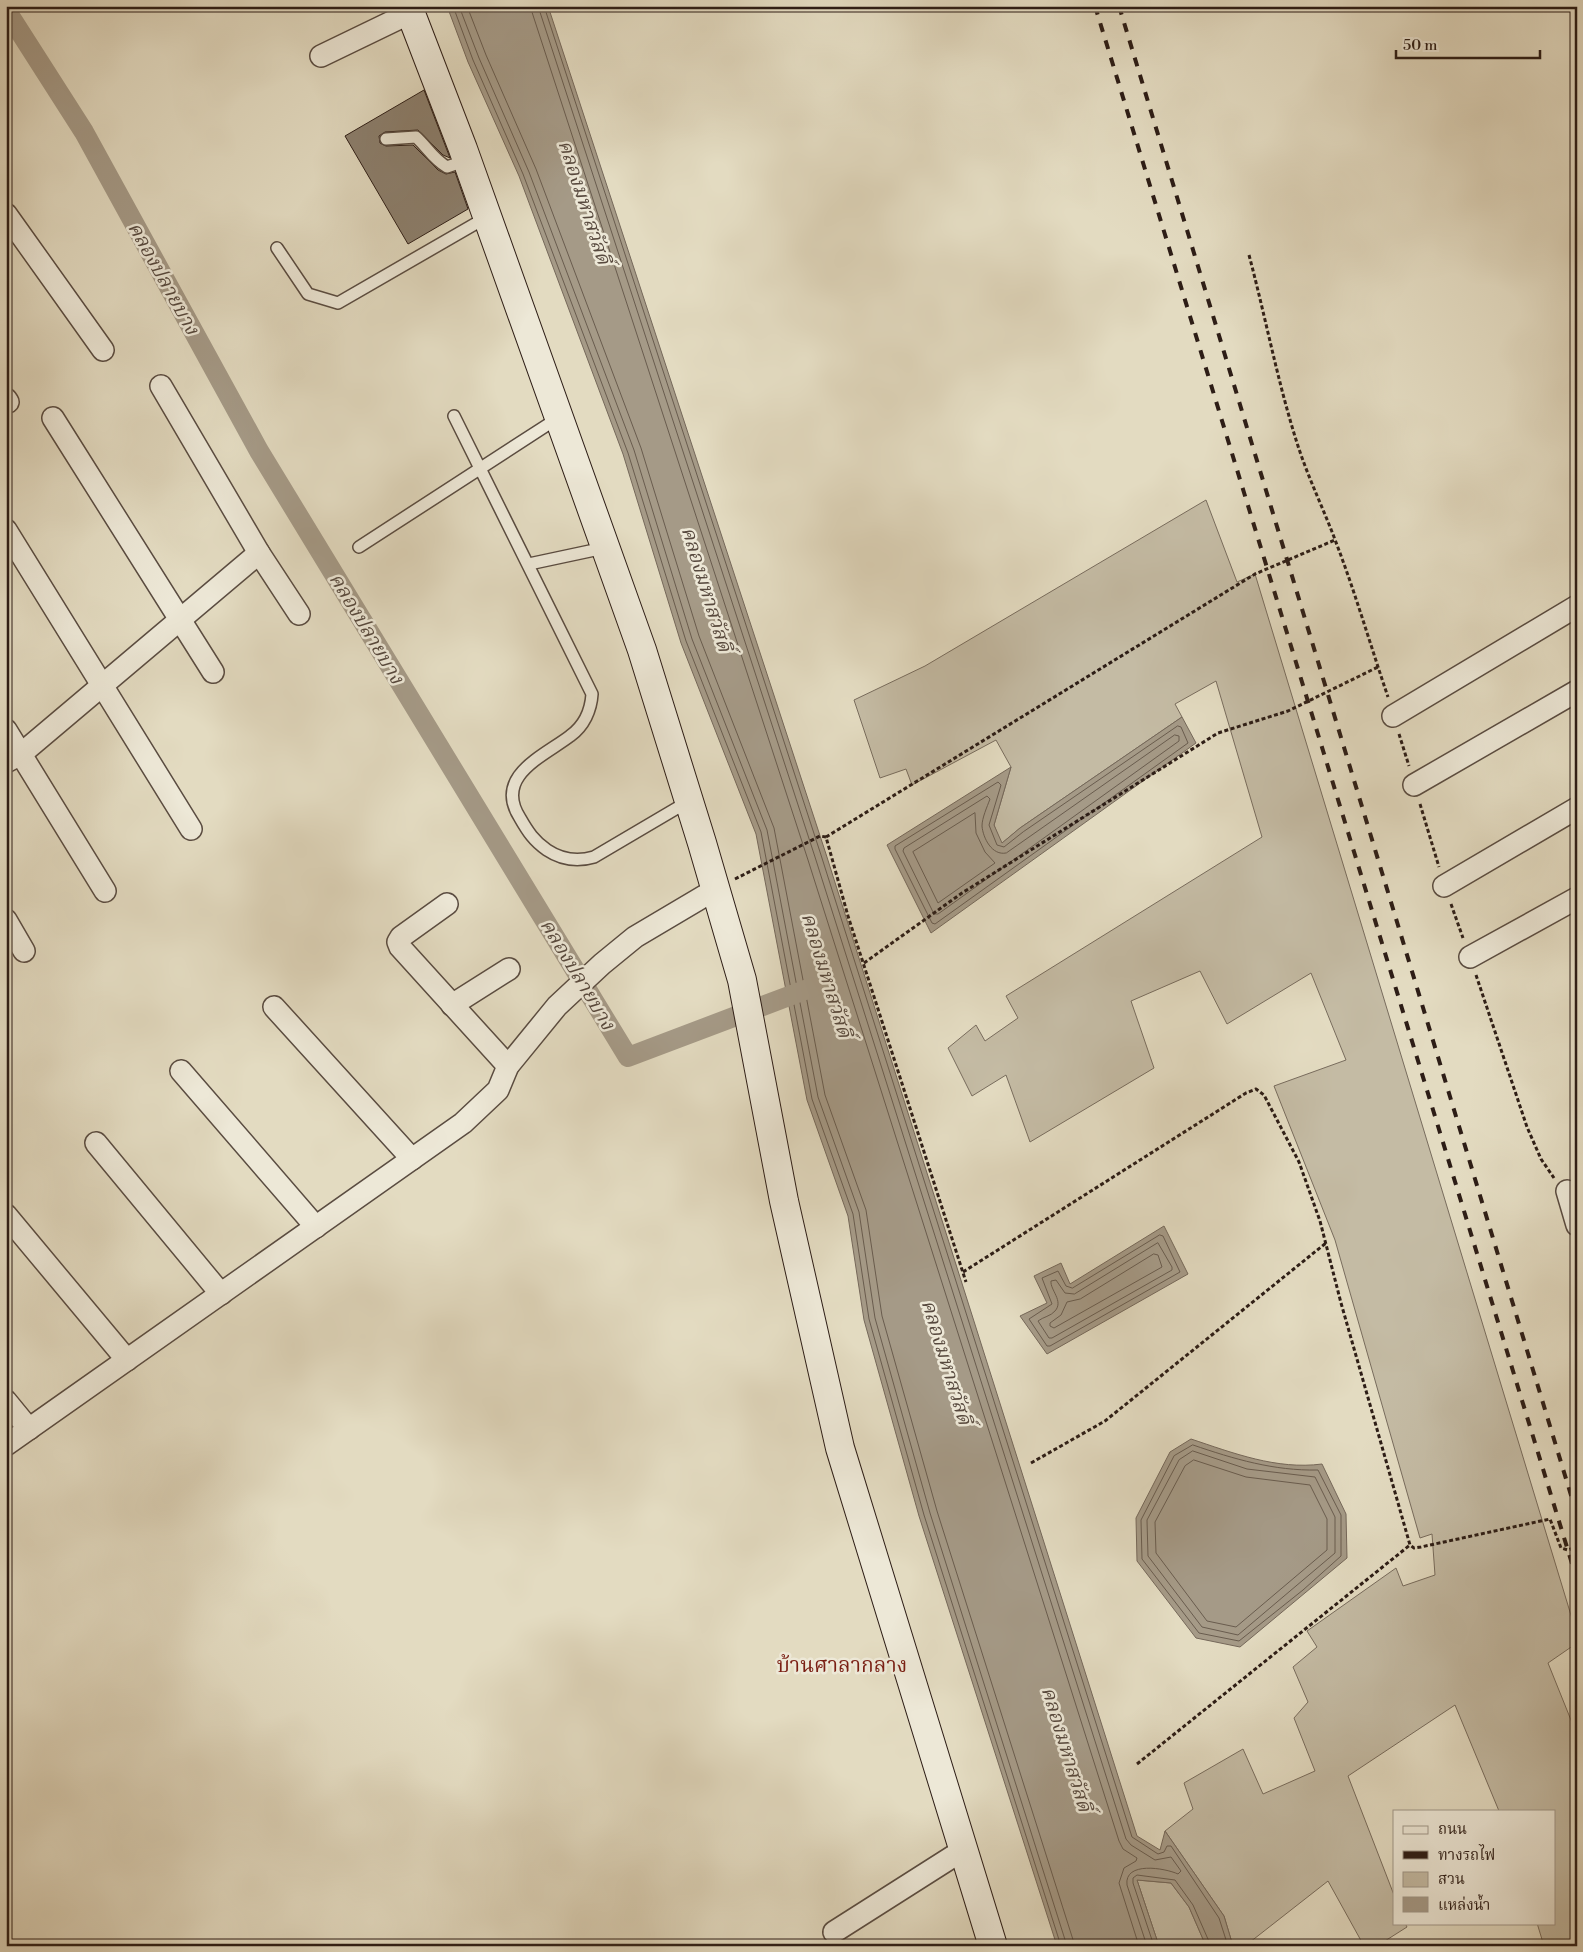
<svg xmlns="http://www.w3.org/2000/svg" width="1583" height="1952" viewBox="0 0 1583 1952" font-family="'Libre Bodoni','Noto Serif Thai',serif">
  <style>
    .green { fill: #c4bba4; stroke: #786c5d }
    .water { fill: #a59a87; stroke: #75685a }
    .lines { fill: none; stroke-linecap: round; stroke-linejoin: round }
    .shore { stroke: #695c4e; stroke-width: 1 }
    .canal { stroke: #a59a87; stroke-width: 20 }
    .building { fill: #8c806f; stroke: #2d1d16 }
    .lane-casing { stroke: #5a4c41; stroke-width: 14 }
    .street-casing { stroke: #5a4c41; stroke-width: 24 }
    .secondary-casing { stroke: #2d1d16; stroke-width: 30 }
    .path { stroke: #2d1d16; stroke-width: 3; stroke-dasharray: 4 2.5; stroke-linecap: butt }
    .lane { stroke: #ede8d7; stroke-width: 11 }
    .street { stroke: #ede8d7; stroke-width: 21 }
    .secondary { stroke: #ede8d7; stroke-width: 28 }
    .rail { stroke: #2d1d16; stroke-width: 4; stroke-dasharray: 9 9; stroke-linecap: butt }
    .labels { text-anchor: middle; stroke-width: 5; stroke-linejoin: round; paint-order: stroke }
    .water-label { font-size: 20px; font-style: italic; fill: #57493e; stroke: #ede8d7 }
    .quarter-label { font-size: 21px; fill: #7a1f14; stroke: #ede8d7 }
  </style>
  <rect width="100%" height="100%" fill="#e3dbc1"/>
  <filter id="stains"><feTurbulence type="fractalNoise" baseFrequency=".004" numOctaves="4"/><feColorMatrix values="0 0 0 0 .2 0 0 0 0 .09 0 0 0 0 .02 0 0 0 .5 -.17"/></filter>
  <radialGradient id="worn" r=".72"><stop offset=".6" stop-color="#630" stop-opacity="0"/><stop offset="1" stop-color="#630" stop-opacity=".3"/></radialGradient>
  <g class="green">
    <polygon points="1206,500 1237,582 1255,574 1577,1635 1577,1643 1548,1663 1577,1735 1577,1946 1544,1946 1537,1923 1554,1923 1554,1811 1499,1811 1455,1705 1348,1776 1394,1895 1394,1923 1405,1923 1407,1927 1377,1946 1364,1946 1328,1881 1245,1946 1233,1946 1224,1916 1165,1831 1193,1809 1184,1783 1243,1749 1263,1794 1315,1771 1294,1718 1308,1702 1293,1667 1317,1647 1307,1631 1396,1568 1403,1586 1435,1575 1432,1534 1420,1538 1335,1240 1274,1086 1346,1060 1311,973 1227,1024 1200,971 1131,1001 1154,1068 1030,1142 1006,1075 972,1096 948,1048 976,1025 985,1041 1018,1018 1006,996 1262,837 1216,681 1175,704 1182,717 1020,828 1001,844 994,825 1011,767 996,740 912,785 906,769 880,778 854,700 925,666"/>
    <polygon points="1137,1880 1171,1883 1189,1907 1206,1946 1159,1946"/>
  </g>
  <g class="water">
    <polygon points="447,6 548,6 826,854 1137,1836 1160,1850 1165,1831 1224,1916 1233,1946 1206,1946 1189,1907 1171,1883 1137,1880 1159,1946 1057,1946 919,1516 864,1320 848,1216 807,1100 756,834 681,643 623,454 519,176 468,62"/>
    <polygon points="1182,717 1196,743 931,933 887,845 1011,767 994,825 1002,843 1020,828"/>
    <polygon points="1164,1226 1188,1274 1047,1354 1020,1316 1047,1303 1034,1276 1061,1263 1070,1284"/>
    <path d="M 1191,1439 C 1233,1453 1277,1470 1322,1464 L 1346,1514 L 1347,1558 L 1240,1647 L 1196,1638 L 1137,1561 L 1136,1518 L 1170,1452 Z"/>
  </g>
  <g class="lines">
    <g class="shore">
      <polyline points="453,6 473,60 523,174 628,453 686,641 761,832 812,1099 853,1214 869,1319 924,1515 1061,1946"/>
      <polyline points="459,6 479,58 529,172 634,450 692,639 767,830 818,1097 859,1212 875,1318 930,1513 1067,1946"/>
      <polyline points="467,6 486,55 536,169 641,448 699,636 774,828 825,1095 866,1210 882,1316 937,1511 1075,1946"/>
      <polyline points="530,6 808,860 1119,1841 1123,1849 1137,1858 1136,1861 1124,1868 1119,1883 1139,1946"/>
      <path d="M 538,6 L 815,857 L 1126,1839 L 1131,1845 L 1155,1860 L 1171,1857 L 1181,1871 L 1178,1874 C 1165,1868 1124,1861 1127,1885 L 1147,1946"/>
      <polyline points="544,6 821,855 1132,1837 1158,1854 1164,1852 1167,1846 1171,1846 1219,1918 1228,1946"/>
      <polygon points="1178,726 1181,727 1188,743 935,924 932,923 895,849 895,846 998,782 1001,785 989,825 997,845 1004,847 1023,832"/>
      <path d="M 1175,735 L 1179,736 L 1179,741 L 938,914 L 934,914 L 903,851 L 904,848 L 987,796 L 990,799 C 987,807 982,818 982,826 C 983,838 992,856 1006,853 Z"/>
      <polygon points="975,813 976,833 985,852 995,863 938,903 913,852"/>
      <polygon points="1160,1235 1163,1236 1180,1272 1050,1346 1047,1346 1029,1319 1052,1304 1042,1278 1058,1271 1066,1286 1072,1288"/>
      <path d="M 1158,1243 L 1172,1267 L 1172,1270 L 1052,1338 L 1049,1338 L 1038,1321 C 1043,1317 1051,1316 1055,1311 C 1064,1301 1050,1290 1051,1281 L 1056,1280 L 1065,1293 L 1074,1294 Z"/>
      <polygon points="1154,1254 1158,1255 1162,1267 1054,1328 1050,1326 1050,1323 1061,1315 1067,1302 1080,1299"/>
      <path d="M 1193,1445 C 1234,1459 1274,1471 1318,1470 L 1341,1515 L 1341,1556 L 1303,1590 L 1239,1641 L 1199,1633 L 1142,1559 L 1141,1520 L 1174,1456 Z"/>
      <polygon points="1193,1451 1247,1469 1315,1477 1335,1517 1335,1553 1238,1635 1202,1627 1148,1556 1147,1520 1179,1460"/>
      <polygon points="1194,1460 1246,1477 1310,1485 1327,1519 1327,1550 1236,1627 1207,1621 1156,1553 1155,1522 1185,1466"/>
      <polyline points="1154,1946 1133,1883 1133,1878 1137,1875 1175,1880 1193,1905 1211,1946"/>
    </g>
    <polyline class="canal" points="6,10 84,132 259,451 628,1057 813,987"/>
  </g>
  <polygon class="building" points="424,90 450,158 443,155 418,130 385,132 379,136 380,143 386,146 413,145 438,170 446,174 455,172 468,209 408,244 345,136"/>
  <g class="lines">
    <g class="lane-casing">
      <g id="lane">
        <path d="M 386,139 L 416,137 C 428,148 433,159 447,167 L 467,160"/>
        <polyline points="277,248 308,294 338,303 487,217"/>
        <path d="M 454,416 L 592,694 C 591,710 584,726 570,736 C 544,756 493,776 520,818 C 528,832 534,841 547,850 C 562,860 577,862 594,857 L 689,801"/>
        <polyline points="359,547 558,418"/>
        <polyline points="529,564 604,548"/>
      </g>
    </g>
    <g class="street-casing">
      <g id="street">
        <polyline points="321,56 410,13"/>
        <polyline points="6,214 103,350"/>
        <polyline points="161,386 259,553 299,614"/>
        <polyline points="6,399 8,402"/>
        <polyline points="53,418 213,672"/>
        <polyline points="6,530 191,829"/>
        <polyline points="1393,716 1577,606"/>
        <polyline points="6,730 105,891"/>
        <polyline points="6,762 21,754 259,553"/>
        <polyline points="1414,785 1577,691"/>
        <polyline points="1444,886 1577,808"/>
        <polyline points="447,904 401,937 398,942 400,947 508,1066"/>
        <polyline points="6,920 24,951"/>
        <polyline points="1470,957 1577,898"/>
        <polyline points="452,1005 509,969"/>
        <polyline points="274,1007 412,1159"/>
        <polyline points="181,1071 316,1227"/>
        <polyline points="96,1143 221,1294"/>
        <polyline points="1567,1191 1577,1225"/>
        <polyline points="6,1215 127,1360"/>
        <polyline points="6,1401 29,1429"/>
        <polyline points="6,1445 463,1123 498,1090 508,1066 557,1006 602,964 635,937 716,889"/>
        <polyline points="834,1932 963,1850"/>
      </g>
    </g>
    <g class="secondary-casing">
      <polyline id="secondary" points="408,6 463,149 642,650 702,843 742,980 784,1201 840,1448 993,1946"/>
    </g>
    <g class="path">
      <path d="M 1249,255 C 1266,319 1278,384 1298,446 C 1309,480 1325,512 1337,545 C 1356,595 1371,647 1388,697"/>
      <polyline points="1399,734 1409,766"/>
      <polyline points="1420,804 1439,867"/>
      <polyline points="826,837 1255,574 1335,540"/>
      <polyline points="735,879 820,836 826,837 848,916 966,1282"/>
      <polyline points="1451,904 1463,938"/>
      <polyline points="864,963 962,893 1218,733 1288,711 1378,667"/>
      <polyline points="1476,975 1527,1127 1541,1159 1554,1178"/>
      <polyline points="963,1272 1246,1093 1256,1089 1264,1095 1299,1162 1320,1221 1341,1303 1410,1545 1414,1548 1421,1547 1550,1519 1561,1548 1568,1550 1577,1547"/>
      <polyline points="1031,1463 1105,1421 1326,1243"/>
      <polyline points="1137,1764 1410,1545"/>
    </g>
    <use href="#lane" class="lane"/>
    <use href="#street" class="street"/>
    <use href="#secondary" class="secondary"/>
    <g class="rail">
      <polyline points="1095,6 1577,1580"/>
      <polyline points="1119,6 1577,1515"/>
    </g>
  </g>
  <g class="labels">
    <g class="water-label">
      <text transform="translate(585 202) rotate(72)" y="7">คลองมหาสวัสดิ์</text>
      <text transform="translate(164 278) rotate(61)" y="7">คลองปลายบาง</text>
      <text transform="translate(707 589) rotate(73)" y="7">คลองมหาสวัสดิ์</text>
      <text transform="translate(367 628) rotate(59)" y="7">คลองปลายบาง</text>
      <text transform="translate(578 974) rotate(59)" y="7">คลองปลายบาง</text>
      <text transform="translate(827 975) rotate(73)" y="7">คลองมหาสวัสดิ์</text>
      <text transform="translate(947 1362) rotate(73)" y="7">คลองมหาสวัสดิ์</text>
      <text transform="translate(1067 1749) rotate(73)" y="7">คลองมหาสวัสดิ์</text>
    </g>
    <g class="quarter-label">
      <text x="842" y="1672">บ้านศาลากลาง</text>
    </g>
  </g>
  <rect width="1583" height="1952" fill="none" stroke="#e3dbc1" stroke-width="25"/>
  <rect x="8" y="8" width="1568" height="1937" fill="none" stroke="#2d1d16" stroke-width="2.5"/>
  <rect x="12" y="12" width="1558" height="1927" fill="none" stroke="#2d1d16"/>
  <rect x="1393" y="1810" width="162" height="115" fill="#ede8d7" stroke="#a0978a"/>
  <rect x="1403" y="1826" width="25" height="8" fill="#ede8d7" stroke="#a0978a"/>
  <text x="1438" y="1834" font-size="15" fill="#2d1d16">ถนน</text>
  <rect x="1403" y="1851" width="25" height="8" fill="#2d1d16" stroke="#a0978a"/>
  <text x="1438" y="1860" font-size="15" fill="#2d1d16">ทางรถไฟ</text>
  <rect x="1403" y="1872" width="25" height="15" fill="#c4bba4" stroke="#a0978a"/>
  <text x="1438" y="1884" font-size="15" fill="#2d1d16">สวน</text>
  <rect x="1403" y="1897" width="25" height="15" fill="#a59a87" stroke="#a0978a"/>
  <text x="1438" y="1910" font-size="15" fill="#2d1d16">แหล่งน้ำ</text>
  <path d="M1396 50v8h144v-8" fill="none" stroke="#2d1d16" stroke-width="2.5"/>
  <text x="1403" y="50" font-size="15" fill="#2d1d16" stroke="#ede8d7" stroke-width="4" paint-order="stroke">50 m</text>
  <rect width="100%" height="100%" filter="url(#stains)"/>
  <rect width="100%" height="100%" fill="url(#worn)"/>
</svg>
